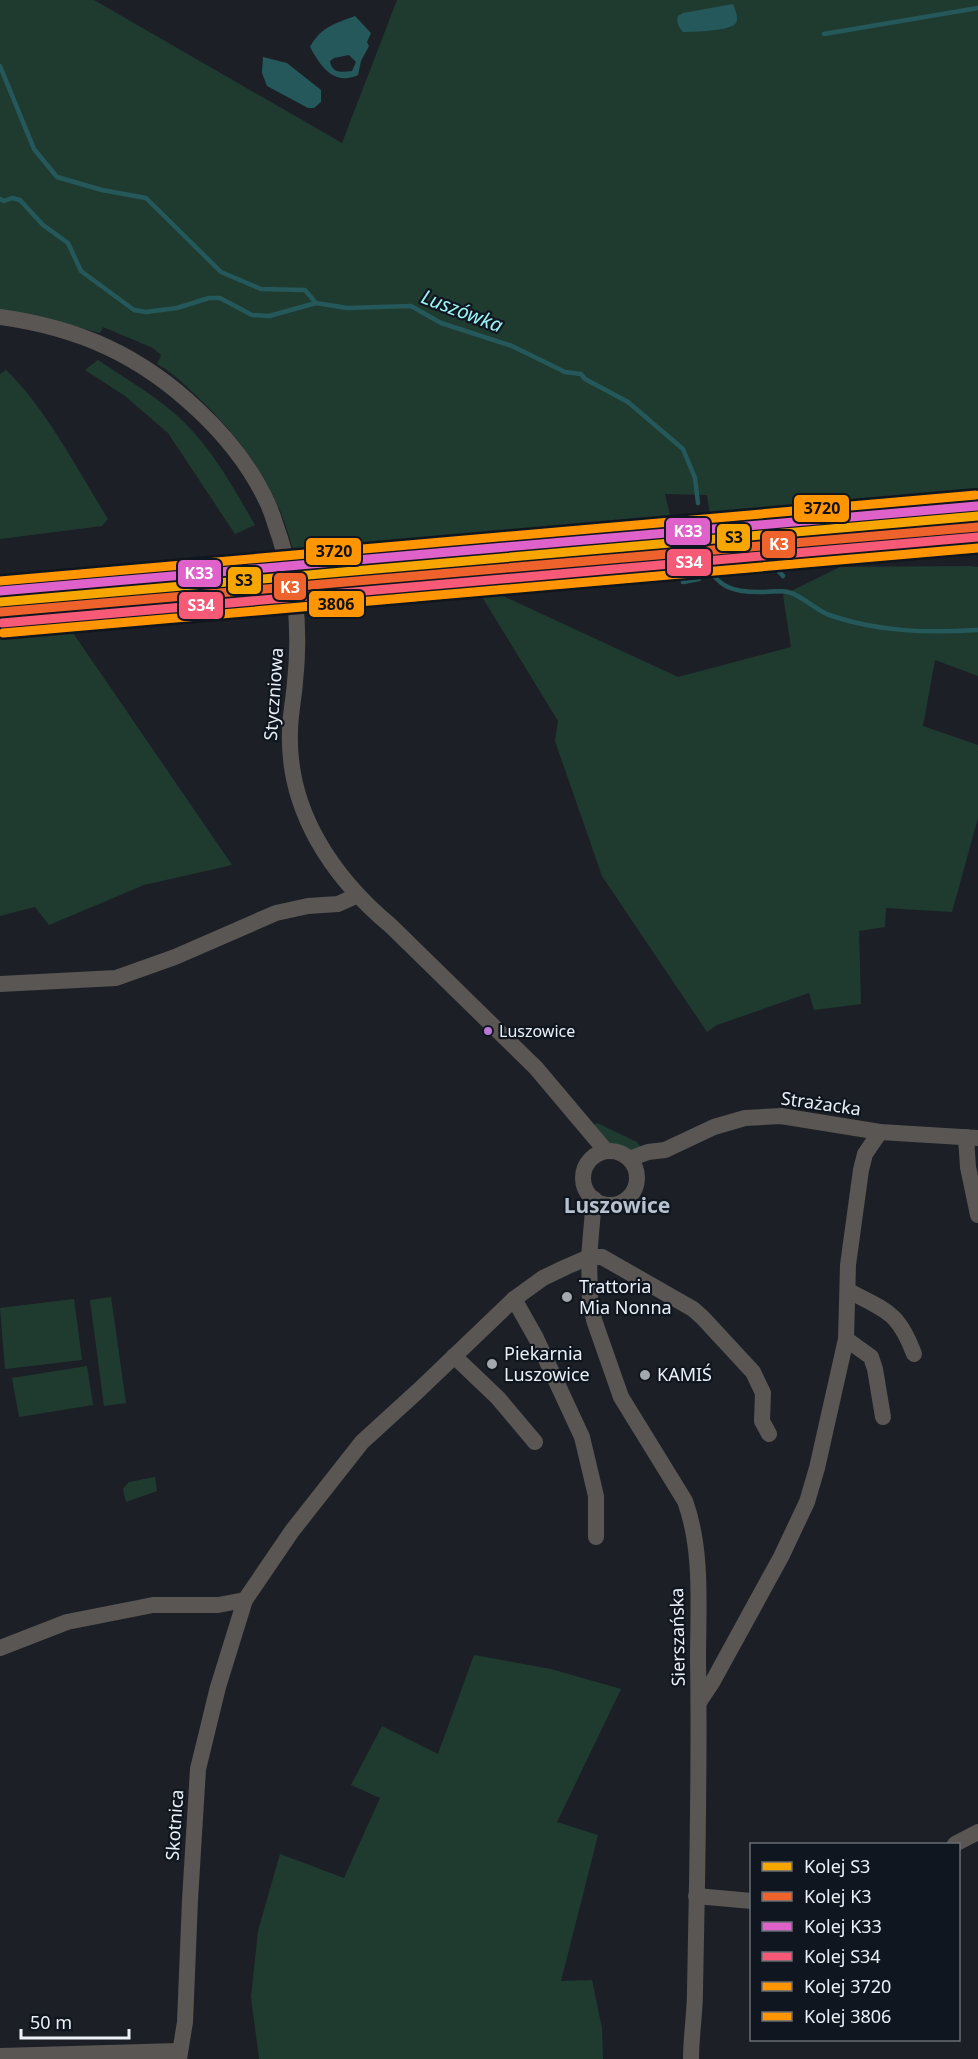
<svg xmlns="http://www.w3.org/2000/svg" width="978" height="2059" viewBox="0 0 978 2059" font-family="'Noto Sans',sans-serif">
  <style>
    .green { fill: #1f3b30 }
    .water { fill: #25585a; fill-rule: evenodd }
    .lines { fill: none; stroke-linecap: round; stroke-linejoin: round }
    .stream { stroke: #25585a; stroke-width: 4.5 }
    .minor { stroke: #595654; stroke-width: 16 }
    .rail-1-casing { stroke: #10161f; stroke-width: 14 }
    .rail-2-casing { stroke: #10161f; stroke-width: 14 }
    .rail-3-casing { stroke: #10161f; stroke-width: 14 }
    .rail-4-casing { stroke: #10161f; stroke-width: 14 }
    .rail-5-casing { stroke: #10161f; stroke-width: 14 }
    .rail-6-casing { stroke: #10161f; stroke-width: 14 }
    .rail-1 { stroke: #f7a600; stroke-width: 9 }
    .rail-2 { stroke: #ee632b; stroke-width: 9 }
    .rail-3 { stroke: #df61ca; stroke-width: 9 }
    .rail-4 { stroke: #f75a77; stroke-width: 9 }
    .rail-5 { stroke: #ff9500; stroke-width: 9 }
    .rail-6 { stroke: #ff9500; stroke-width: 9 }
    .bus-dot { fill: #ba77d6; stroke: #10161f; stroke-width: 2 }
    .poi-dot { fill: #a3a8ae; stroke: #10161f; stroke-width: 2 }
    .labels { text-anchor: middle; stroke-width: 4.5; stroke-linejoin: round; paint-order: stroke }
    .bus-label { font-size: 16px; fill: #ecf1f8; stroke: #10161f; text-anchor: start }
    .street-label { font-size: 18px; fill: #ecf1f8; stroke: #10161f }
    .poi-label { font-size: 18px; fill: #ecf1f8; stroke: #10161f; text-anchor: start }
    .water-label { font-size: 20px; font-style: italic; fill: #98f4f6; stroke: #10161f }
    .quarter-label { font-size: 21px; font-weight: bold; fill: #b8c1ce; stroke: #10161f }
    .line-badge { stroke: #10161f; stroke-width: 2 }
    .badge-label { font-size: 16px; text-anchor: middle; font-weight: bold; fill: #fff }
    .pale-badge-label { font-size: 16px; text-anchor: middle; font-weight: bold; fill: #111 }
  </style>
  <rect width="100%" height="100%" fill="#1c2026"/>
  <g class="green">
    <path d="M 0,0 L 94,0 L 342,143 L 397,0 L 978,0 L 978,498 L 711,521 L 707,495 L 665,494 L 672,524 L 296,557 C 290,541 286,524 279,508 C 259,463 227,423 190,390 C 180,380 170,371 157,364 L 161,355 L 153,348 L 103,327 L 100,333 L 52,320 L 0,310 Z"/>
    <path d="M 98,360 C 123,377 151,393 174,413 C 209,443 232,485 255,525 L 235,534 L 168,433 L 125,396 L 85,370 Z"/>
    <path d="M 6,370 C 45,407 79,472 108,519 L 102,526 L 0,539 L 0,374 Z"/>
    <polygon points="970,566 978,567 978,676 935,660 923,726 978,745 978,818 952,912 886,908 885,927 859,931 861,1004 814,1010 809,993 717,1025 707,1032 602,876 555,741 558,721 473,582 678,677 791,647 783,595 840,567"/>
    <polygon points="71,630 232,865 144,885 49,925 35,907 0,916 0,636"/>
    <path d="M 597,1123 L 637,1142 L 643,1150 C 614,1153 611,1147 594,1125 Z"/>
    <polygon points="111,1297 126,1403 104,1406 90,1300"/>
    <polygon points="74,1299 82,1360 5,1369 0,1308"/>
    <polygon points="87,1366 93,1405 19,1417 12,1378"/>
    <polygon points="155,1477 157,1491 126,1502 123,1489 129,1482"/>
    <polygon points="474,1655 551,1669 621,1689 557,1822 598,1835 561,1981 592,1980 602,2028 603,2059 259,2059 251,1997 258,1931 280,1854 344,1878 380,1798 351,1785 382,1726 438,1754"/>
  </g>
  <g class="water">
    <path d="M 733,4 C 735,10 739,18 736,23 C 731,31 693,32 683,32 C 679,27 676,23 678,16 L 683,13 Z"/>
    <path d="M 355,16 L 371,33 L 367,42 L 369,46 L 361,61 L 358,75 C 334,86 321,67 310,47 C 321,27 334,24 355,16 ZM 349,55 L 356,62 L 352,71 C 342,72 332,74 330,61 L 334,58 Z"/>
    <polygon points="263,57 287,63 321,90 321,102 314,108 308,108 267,86 262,73"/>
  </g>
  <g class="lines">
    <g class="stream">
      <polyline points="824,34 978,8"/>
      <polyline points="0,66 34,149 57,177 102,190 146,198 221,272 261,289 305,290 316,303 347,308 411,306 441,323 512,346 565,372 581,374 585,379 628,402 683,449 695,478 698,503"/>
      <polyline points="0,199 4,201 12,198 20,200 43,225 68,243 81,271 134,310 146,312 177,308 209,298 220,298 252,315 269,316 316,303"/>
      <path d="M 703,557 C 716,588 733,593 765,592 C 772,592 781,590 788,592 C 804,596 817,612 832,616 C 880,632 928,633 978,630"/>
      <polyline points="711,575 774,566 783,576"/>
      <polyline points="683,582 699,579 708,570"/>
    </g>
    <g class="minor">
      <path d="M 0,317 C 79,328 140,355 198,410 C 227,437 251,467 268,504 C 273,515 276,527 280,538 C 286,559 293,579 295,600 C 298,627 298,655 295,682 C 294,698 290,715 290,731 C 287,810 332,877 391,926 L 536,1068 L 606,1151"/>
      <polyline points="0,984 116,978 175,957 276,913 308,906 338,904 358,895"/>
      <polyline points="966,1137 968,1167 978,1215"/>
      <circle cx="610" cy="1178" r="27"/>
      <polyline points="629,1159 648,1152 665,1150 714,1127 745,1118 781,1116 880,1132 978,1138"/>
      <path d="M 594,1199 L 589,1257 L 590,1299 L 594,1320 L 621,1397 L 685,1501 C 703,1550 698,1608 698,1659 C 700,1770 697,1880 695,1991 C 695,2014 691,2036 691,2059"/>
      <path d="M 849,1291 C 886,1311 898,1311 914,1354"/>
      <polyline points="514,1299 536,1338 582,1437 596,1496 596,1537"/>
      <polyline points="846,1339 871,1357 875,1369 883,1417"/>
      <polyline points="454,1356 498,1398 535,1442"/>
      <polyline points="0,1648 67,1622 153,1605 218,1605 245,1600"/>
      <polyline points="699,1702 713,1681 781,1557 807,1502 817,1468 846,1339 848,1265 861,1170 865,1154 880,1132"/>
      <polyline points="955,1844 978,1832"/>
      <polyline points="696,1896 752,1901"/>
      <polyline points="0,2056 179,2051"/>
      <polyline points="179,2059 185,2022 190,1900 198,1769 218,1687 245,1600 292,1531 362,1442 419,1390 514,1299 543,1278 566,1267 589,1257 602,1257 693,1309 703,1318 753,1372 763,1393 762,1421 769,1434"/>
    </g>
    <g class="rail-1-casing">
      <polyline id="rail-1" points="0,602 978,516"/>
    </g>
    <g class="rail-2-casing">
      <polyline id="rail-2" points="1,612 978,527"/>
    </g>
    <g class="rail-3-casing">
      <polyline id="rail-3" points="0,591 977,506"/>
    </g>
    <g class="rail-4-casing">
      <polyline id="rail-4" points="2,623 978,537"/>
    </g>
    <g class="rail-5-casing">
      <polyline id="rail-5" points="0,581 976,495"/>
    </g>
    <g class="rail-6-casing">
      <polyline id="rail-6" points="3,633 978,548"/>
    </g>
    <use href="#rail-1" class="rail-1"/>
    <use href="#rail-2" class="rail-2"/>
    <use href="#rail-3" class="rail-3"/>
    <use href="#rail-4" class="rail-4"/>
    <use href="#rail-5" class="rail-5"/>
    <use href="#rail-6" class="rail-6"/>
  </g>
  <circle class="bus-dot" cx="488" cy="1031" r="5"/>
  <g class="poi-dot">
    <circle cx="567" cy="1297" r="6"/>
    <circle cx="492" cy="1364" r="6"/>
    <circle cx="645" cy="1375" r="6"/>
  </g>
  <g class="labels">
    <g class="bus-label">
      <text x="499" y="1037">Luszowice</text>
    </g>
    <g class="street-label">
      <text transform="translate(274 694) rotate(-86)" y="6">Styczniowa</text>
      <text transform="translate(821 1104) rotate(8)" y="6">Strażacka</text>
      <text transform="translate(678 1637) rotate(-91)" y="6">Sierszańska</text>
      <text transform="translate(175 1825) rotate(-86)" y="6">Skotnica</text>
    </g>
    <g class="poi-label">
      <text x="579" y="1293">Trattoria<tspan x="579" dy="21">Mia Nonna</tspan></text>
      <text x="504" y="1360">Piekarnia<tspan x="504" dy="21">Luszowice</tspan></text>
      <text x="657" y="1381">KAMIŚ</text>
    </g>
    <g class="water-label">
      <text transform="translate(462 311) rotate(21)" y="7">Luszówka</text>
    </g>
    <g class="quarter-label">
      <text x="617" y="1213">Luszowice</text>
    </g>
  </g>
  <g class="line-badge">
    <rect x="793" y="494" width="57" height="29" rx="6" fill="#ff9500"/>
    <rect x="665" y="517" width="46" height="29" rx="6" fill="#df61ca"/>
    <rect x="716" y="523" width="35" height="29" rx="6" fill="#f7a600"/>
    <rect x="761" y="530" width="35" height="29" rx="6" fill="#ee632b"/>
    <rect x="305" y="537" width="57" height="29" rx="6" fill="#ff9500"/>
    <rect x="666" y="548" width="46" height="29" rx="6" fill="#f75a77"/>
    <rect x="177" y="559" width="45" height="29" rx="6" fill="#df61ca"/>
    <rect x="227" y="566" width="35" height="29" rx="6" fill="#f7a600"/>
    <rect x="273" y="572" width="34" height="29" rx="6" fill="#ee632b"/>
    <rect x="308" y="590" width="57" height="28" rx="6" fill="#ff9500"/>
    <rect x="178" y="591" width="46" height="29" rx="6" fill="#f75a77"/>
  </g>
  <g class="badge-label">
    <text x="688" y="537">K33</text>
    <text x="779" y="550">K3</text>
    <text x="689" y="568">S34</text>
    <text x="199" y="579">K33</text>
    <text x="290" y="593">K3</text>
    <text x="201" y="611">S34</text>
  </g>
  <g class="pale-badge-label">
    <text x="822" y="514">3720</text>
    <text x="734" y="543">S3</text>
    <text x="334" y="557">3720</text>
    <text x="244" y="586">S3</text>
    <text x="336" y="610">3806</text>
  </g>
  <rect x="750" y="1843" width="210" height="198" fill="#10161f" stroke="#686e76" stroke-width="1.5"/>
  <rect x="762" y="1862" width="30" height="9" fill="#f7a600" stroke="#686e76" stroke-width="1.5"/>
  <text x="804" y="1873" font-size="18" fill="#ecf1f8">Kolej S3</text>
  <rect x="762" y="1892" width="30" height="9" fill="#ee632b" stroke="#686e76" stroke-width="1.5"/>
  <text x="804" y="1903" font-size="18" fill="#ecf1f8">Kolej K3</text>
  <rect x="762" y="1922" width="30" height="9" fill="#df61ca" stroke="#686e76" stroke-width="1.5"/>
  <text x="804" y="1933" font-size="18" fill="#ecf1f8">Kolej K33</text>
  <rect x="762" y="1952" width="30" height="9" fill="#f75a77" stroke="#686e76" stroke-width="1.5"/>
  <text x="804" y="1963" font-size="18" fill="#ecf1f8">Kolej S34</text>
  <rect x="762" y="1982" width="30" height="9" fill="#ff9500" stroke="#686e76" stroke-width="1.5"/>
  <text x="804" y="1993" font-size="18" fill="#ecf1f8">Kolej 3720</text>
  <rect x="762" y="2012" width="30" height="9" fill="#ff9500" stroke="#686e76" stroke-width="1.5"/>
  <text x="804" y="2023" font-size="18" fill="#ecf1f8">Kolej 3806</text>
  <path d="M21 2029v9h108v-9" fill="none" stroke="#ecf1f8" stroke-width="3"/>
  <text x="30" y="2029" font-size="18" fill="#ecf1f8" stroke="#10161f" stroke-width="4.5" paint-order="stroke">50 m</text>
</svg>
